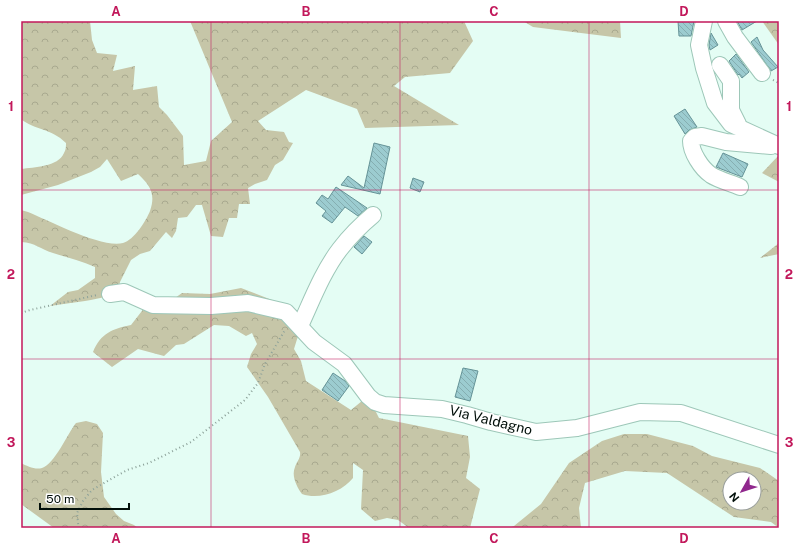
<svg xmlns="http://www.w3.org/2000/svg" width="800" height="549" viewBox="0 0 800 549" font-family="'Public Sans',sans-serif">
  <style>
    .forest { fill: url(#forest-crowns); fill-rule: evenodd }
    .building { fill: url(#building-back-hatch); stroke: #659397 }
    .lines { fill: none; stroke-linecap: round; stroke-linejoin: round }
    .minor-casing { stroke: #9dc7b8; stroke-width: 18 }
    .path { stroke: #8ca199; stroke-width: 2; stroke-dasharray: 1 3; stroke-linecap: butt }
    .minor { stroke: #fff; stroke-width: 16 }
    .grid { fill: none; stroke: #c2185b; stroke-width: 1; stroke-opacity: 0.55 }
    .labels { text-anchor: middle; stroke-width: 3; stroke-linejoin: round; paint-order: stroke }
    .street-label { font-size: 14px; fill: #020f0a; stroke: #fff }
    .neatline { fill: none; stroke: #c2185b; stroke-width: 1.5 }
    .grid-label { font-size: 13px; text-anchor: middle; font-weight: bold; fill: #c2185b }
  </style>
  <defs>
    <pattern id="forest-crowns" width="20" height="18" patternUnits="userSpaceOnUse"><rect width="20" height="18" fill="#c6c6a8"/><path d="M2 6a3 3 0 1 1 6 0M12 15a3 3 0 1 1 6 0" fill="none" stroke="#a8a98f"/></pattern>
    <pattern id="building-back-hatch" width="6" height="6" patternUnits="userSpaceOnUse"><rect width="6" height="6" fill="#9cccd0"/><path d="M-1 5l2 2M0 0l6 6M5-1l2 2" fill="none" stroke="#85aeb1"/></pattern>
  </defs>
  <rect width="100%" height="100%" fill="#e4fdf4"/>
  <g class="forest">
    <path d="M 21,21 L 90,21 L 92,40 L 97,53 L 117,55 L 113,71 L 135,66 L 133,90 L 157,86 L 159,107 L 167,115 L 183,136 L 184,165 L 206,161 L 211,141 L 232,122 L 190,21 L 464,21 L 473,41 L 450,73 L 405,77 L 394,86 L 459,125 L 365,128 L 357,109 L 306,90 L 258,121 L 266,130 L 284,132 L 289,142 L 293,143 L 283,160 L 275,165 L 267,180 L 255,184 L 248,188 L 250,204 L 239,204 L 237,218 L 229,218 L 223,237 L 211,236 L 202,205 L 196,205 L 187,217 L 178,218 L 176,231 L 172,238 L 166,232 L 150,251 L 140,254 L 131,260 L 120,282 L 116,298 C 105,295 95,300 85,301 C 73,303 61,304 50,306 L 68,292 L 78,290 L 95,278 L 95,267 C 82,261 68,258 53,253 C 40,249 36,243 21,242 L 21,210 L 28,212 C 48,220 103,249 123,243 C 134,240 146,221 150,211 C 156,194 150,185 138,174 L 121,181 L 107,159 L 100,167 L 91,172 L 58,185 L 21,195 L 21,169 C 34,167 58,167 64,153 C 66,150 66,146 66,143 C 51,128 34,130 21,119 Z"/>
    <polygon points="523,21 620,21 621,38 533,27"/>
    <polygon points="762,21 779,21 779,45"/>
    <polygon points="779,155 779,182 762,173"/>
    <polygon points="779,243 779,254 760,258"/>
    <path d="M 241,288 L 295,309 L 302,323 L 294,349 L 301,361 L 306,381 L 351,410 L 368,396 L 379,418 L 468,436 L 470,457 L 466,478 L 480,489 L 470,528 L 409,528 L 398,520 L 387,518 L 375,521 L 361,509 L 363,470 L 353,463 L 353,478 C 342,492 319,500 302,494 C 297,487 291,476 295,467 C 297,461 301,458 300,452 L 268,397 L 247,367 L 251,354 L 257,344 L 252,333 L 246,336 L 229,326 L 214,325 L 184,344 L 176,345 L 164,356 L 138,349 L 112,367 L 93,352 C 101,333 112,329 131,325 L 145,307 L 165,305 L 182,293 L 210,294 Z"/>
    <path d="M 86,421 L 97,424 L 103,433 L 101,472 L 104,497 L 116,514 L 124,521 L 134,525 L 138,528 L 54,528 L 21,504 L 21,463 C 27,466 35,470 42,468 C 54,465 68,433 76,423 Z"/>
    <path d="M 624,434 L 647,434 L 693,446 L 712,456 L 760,468 L 779,481 L 779,528 L 771,522 L 734,517 L 667,473 L 625,471 L 585,483 L 579,508 L 581,528 L 509,528 L 514,526 L 541,504 L 569,463 L 602,441 ZM 730,479 L 754,479 L 754,503 L 730,503 Z"/>
  </g>
  <g class="building">
    <polygon points="678,21 694,21 691,36 679,36"/>
    <polygon points="737,21 757,21 742,30"/>
    <polygon points="711,33 718,45 710,50 709,45"/>
    <polygon points="757,37 763,50 778,67 771,71 751,42"/>
    <polygon points="736,54 749,72 742,78 739,74 738,75 729,61"/>
    <polygon points="685,109 697,127 689,130 685,134 674,116"/>
    <polygon points="374,143 390,147 380,194 341,185 348,176 364,188"/>
    <polygon points="723,153 748,164 742,177 716,167"/>
    <polygon points="413,178 424,182 420,192 410,188"/>
    <polygon points="336,187 367,208 358,216 345,207 332,223 322,216 326,211 316,203 322,195 328,199"/>
    <polygon points="364,236 372,242 362,254 354,247"/>
    <polygon points="463,368 478,371 470,401 455,397"/>
    <polygon points="333,373 345,381 349,386 338,401 322,390"/>
  </g>
  <g class="lines">
    <g class="minor-casing">
      <g id="minor">
        <polyline points="704,21 699,45 704,68 715,103 731,124 779,146"/>
        <polyline points="726,21 735,37 762,73"/>
        <polyline points="720,65 731,81 731,110 738,124"/>
        <path d="M 740,187 C 731,183 719,180 711,175 C 701,168 691,152 691,141 L 695,137 L 702,136 L 726,142 L 771,146"/>
        <polyline points="110,294 124,292 153,305 211,306 248,303 286,312 314,342 344,364 368,396 375,402 384,405 442,409 467,415 491,422 536,432 577,428 640,412 681,413 779,445"/>
        <path d="M 300,326 C 312,300 323,271 340,249 C 350,236 361,225 373,215"/>
      </g>
    </g>
    <g class="path">
      <polyline points="773,80 779,83"/>
      <polyline points="21,313 30,310 97,295"/>
      <polyline points="79,528 78,523 77,513 83,501 92,490 127,470 149,463 191,442 245,400 258,383 265,364 285,330"/>
    </g>
    <use href="#minor" class="minor"/>
  </g>
  <path class="grid" d="M 211,21 L 211,528M 400,21 L 400,528M 589,21 L 589,528M 21,190 L 779,190M 21,359 L 779,359"/>
  <g class="labels">
    <g class="street-label">
      <text transform="translate(491 420) rotate(14)" y="5">Via Valdagno</text>
    </g>
  </g>
  <rect width="800" height="549" fill="none" stroke="#ffffff" stroke-width="44"/>
  <g transform="translate(742 491) rotate(231)"><circle r="19" fill="#ffffff" stroke="#9a9f9d"/>
  <path d="M0-3L7 15L0 10L-7 15Z" fill="#90288d"/>
  <text y="-6" font-size="11" font-weight="bold" text-anchor="middle" fill="#020f0a">N</text>
  </g>
  <path d="M40 503v6h89v-6" fill="none" stroke="#020f0a" stroke-width="2"/>
  <text x="46" y="503" font-size="12" fill="#020f0a" stroke="#ffffff" stroke-width="3" paint-order="stroke">50 m</text>
  <rect x="22" y="22" width="756" height="505" class="neatline"/>
  <g class="grid-label">
    <text x="116" y="16">A</text>
    <text x="306" y="16">B</text>
    <text x="494" y="16">C</text>
    <text x="684" y="16">D</text>
    <text x="11" y="111">1</text>
    <text x="789" y="111">1</text>
    <text x="11" y="279">2</text>
    <text x="789" y="279">2</text>
    <text x="11" y="447">3</text>
    <text x="789" y="447">3</text>
    <text x="116" y="543">A</text>
    <text x="306" y="543">B</text>
    <text x="494" y="543">C</text>
    <text x="684" y="543">D</text>
  </g>
</svg>
